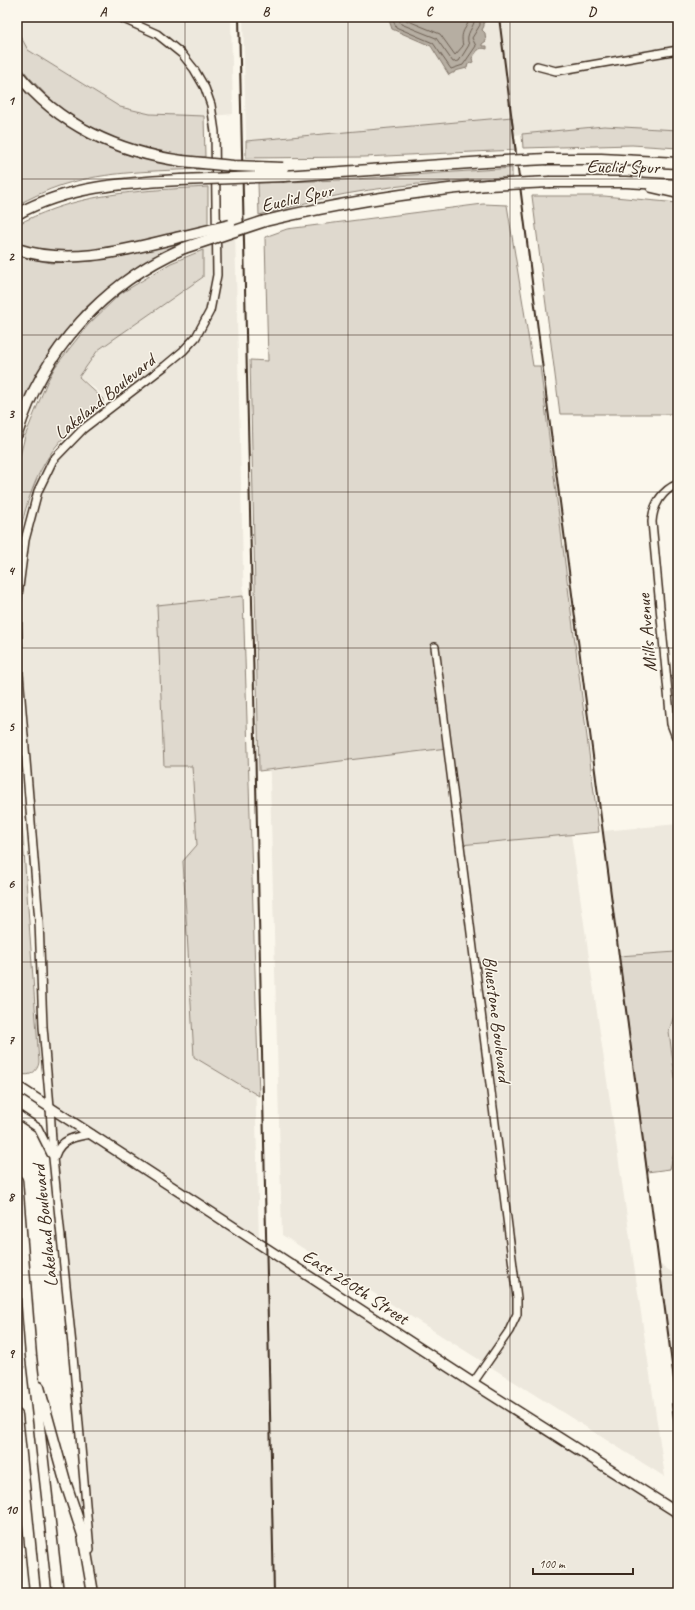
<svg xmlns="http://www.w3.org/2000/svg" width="695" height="1610" viewBox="0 0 695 1610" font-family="Caveat,sans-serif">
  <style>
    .built { fill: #ede8dd }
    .green { fill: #dfd9ce; stroke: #8d8276 }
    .water { fill: #b6aea2; stroke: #85796d }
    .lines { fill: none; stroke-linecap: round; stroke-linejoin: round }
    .shore { stroke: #6c5f53; stroke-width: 1 }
    .minor-casing { stroke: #3b2a1e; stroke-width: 10 }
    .major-casing { stroke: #3b2a1e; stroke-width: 12 }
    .highway-casing { stroke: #3b2a1e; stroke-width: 13 }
    .minor { stroke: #fbf7ec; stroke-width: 7 }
    .major { stroke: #fbf7ec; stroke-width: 9 }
    .highway { stroke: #fbf7ec; stroke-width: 10 }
    .rail { stroke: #3b2a1e; stroke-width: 2 }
    .highway-bridge-casing { stroke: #3b2a1e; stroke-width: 13; stroke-linecap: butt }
    .highway-bridge { stroke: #fbf7ec; stroke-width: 10 }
    .grid { fill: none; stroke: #3b2a1e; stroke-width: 1; stroke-opacity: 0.55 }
    .labels { text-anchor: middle; stroke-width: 3; stroke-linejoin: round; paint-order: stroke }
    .street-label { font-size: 19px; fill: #3b2a1e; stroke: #fbf7ec }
    .neatline { fill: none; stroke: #3b2a1e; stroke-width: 1.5 }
    .grid-label { font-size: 13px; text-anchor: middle; font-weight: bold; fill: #3b2a1e }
  </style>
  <rect width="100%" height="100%" fill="#fbf7ec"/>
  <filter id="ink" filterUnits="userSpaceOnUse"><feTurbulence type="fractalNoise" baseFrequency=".025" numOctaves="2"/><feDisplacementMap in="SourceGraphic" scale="8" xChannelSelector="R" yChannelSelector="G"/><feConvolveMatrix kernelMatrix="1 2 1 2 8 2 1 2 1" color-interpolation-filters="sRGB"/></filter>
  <g filter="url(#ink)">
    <g class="built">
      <polygon points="17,17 231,17 233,114 213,116 150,114 120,107 28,50 17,30"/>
      <polygon points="243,17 678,17 678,130 604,126 514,135 511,117 246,141"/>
      <polygon points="235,231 259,1243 678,1513 678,1593 94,1593 53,1162 17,603 25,540 38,491 53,460 113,406 97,390 79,377 98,350 203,277 203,241"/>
      <polygon points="511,424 665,1477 282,1235 261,440"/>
      <polygon points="678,824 678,979 675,952 619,956 603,831"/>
      <polygon points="678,1003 678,1101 669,1031"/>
      <polygon points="678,1137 678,1168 670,1169"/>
      <polygon points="659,1264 678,1276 678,1410"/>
    </g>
    <g class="green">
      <polygon points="17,30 28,50 120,107 150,114 204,116 205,157 174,156 137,147 118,140 77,120 57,106 28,76 17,61"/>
      <path d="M 17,79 L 84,134 L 125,154 L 204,169 C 156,171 107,171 62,185 C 46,190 31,198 17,205 Z"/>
      <polygon points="512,117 516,150 364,157 246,158 246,141"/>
      <polygon points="604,126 678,130 678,148 632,145 523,148 522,134"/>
      <path d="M 512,168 L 512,177 C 448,181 384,185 321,199 C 301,204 280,210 259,215 L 258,183 L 341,180 Z"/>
      <path d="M 208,187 L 208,225 L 127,245 L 91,251 L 59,253 L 17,244 L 17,225 C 29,218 40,214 53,209 C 104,191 155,190 208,187 Z"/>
      <polygon points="532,196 604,196 678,203 678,414 560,414"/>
      <polygon points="483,204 507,205 533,366 540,366 599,832 460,845 447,748 259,771 250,360 268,361 265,237 287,229"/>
      <polygon points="181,242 181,245 144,262 102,293 84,309 50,351 22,403 17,419 17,256 51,263 92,261"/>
      <path d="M 203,250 L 203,277 L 98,350 L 79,377 L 103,399 L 103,405 C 90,415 76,424 65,436 C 36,466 25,506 17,546 L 17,468 L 25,436 L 47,382 L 55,367 L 88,325 L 120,294 L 171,263 Z"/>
      <polygon points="243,596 259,1096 194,1057 183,861 197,845 192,766 164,766 157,605"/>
      <path d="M 17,753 L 39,1062 C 38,1071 30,1077 22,1074 L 17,999 Z"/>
      <polygon points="676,952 678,1003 669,1031 678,1101 678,1137 670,1169 647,1172 619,956"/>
    </g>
    <path class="water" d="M 388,17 L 484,17 L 484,26 L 482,30 L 485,33 L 486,41 L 482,44 L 482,46 L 487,46 L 487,49 C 478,46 477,52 472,58 L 473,62 L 468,64 L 467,68 L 455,71 L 454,73 L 452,73 L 449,75 L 431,46 L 392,29 Z"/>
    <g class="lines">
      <g class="shore">
        <polyline points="392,17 396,27 398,28 433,43 451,69 463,65 476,46 472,38 480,25 480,17"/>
        <path d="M 398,17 L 401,24 L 436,38 L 453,62 L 459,61 L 469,45 C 464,33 475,28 475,17"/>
        <path d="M 405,17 L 406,20 L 440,34 L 455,55 L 463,46 C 459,28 469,29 469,17"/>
      </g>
      <g class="minor-casing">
        <g id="minor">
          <polyline points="537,66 556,71 678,50"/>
          <path d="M 678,484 C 662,490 653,505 652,522 L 671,724 L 676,737 L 678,739"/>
          <polyline points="435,647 517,1298 517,1314 509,1331 473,1383"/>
          <polyline points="17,1114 38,1128 51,1154"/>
          <path d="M 55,1156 C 60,1139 76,1136 92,1134"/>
          <polyline points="90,1550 72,1345 53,1158 50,1107 43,1027 39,921 19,674 17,603 25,540 38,491 53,460 83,429 165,366 183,351 196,337 210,311 217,275 215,132 211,105 205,88 194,69 182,54 157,34 119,17"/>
        </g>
      </g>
      <g class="major-casing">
        <polyline id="major" points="17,1086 473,1383 678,1513"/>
      </g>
      <g class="highway-casing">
        <g id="highway">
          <path d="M 17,73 C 58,125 118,152 182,161"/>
          <polyline points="547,159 601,159 678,163"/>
          <polyline points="284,176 485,162"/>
          <polyline points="550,182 626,182 678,185"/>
          <polyline points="652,187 678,193"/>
          <path d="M 17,214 C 68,186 124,183 180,180"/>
          <path d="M 265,221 C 338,203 412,192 487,185"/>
          <path d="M 17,249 C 71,267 130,249 184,236"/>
          <path d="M 17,434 C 43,350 104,283 184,248"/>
          <polyline points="17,1181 31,1356 58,1593"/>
          <polyline points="39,1387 65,1481 83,1535 93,1593"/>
          <polyline points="17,1415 35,1593"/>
        </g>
      </g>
      <use href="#minor" class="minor"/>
      <use href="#major" class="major"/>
      <use href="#highway" class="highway"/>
      <g class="rail">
        <polyline points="239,17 274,1593"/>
        <polyline points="499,17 547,402 678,1410"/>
        <polyline points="672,1404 678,1448"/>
      </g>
      <g class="highway-bridge-casing">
        <g id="highway-bridge">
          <polyline points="182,161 233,166 283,168"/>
          <polyline points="485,162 547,159"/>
          <polyline points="180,180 284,176"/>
          <polyline points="487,185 550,182"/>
          <polyline points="184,236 230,225"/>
          <polyline points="184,248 265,221"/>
        </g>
      </g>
      <use href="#highway-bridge" class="highway-bridge"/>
    </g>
  </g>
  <path class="grid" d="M 185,17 L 185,1593M 348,17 L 348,1593M 510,17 L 510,1593M 17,179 L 678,179M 17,335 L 678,335M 17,492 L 678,492M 17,648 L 678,648M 17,805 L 678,805M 17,962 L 678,962M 17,1118 L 678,1118M 17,1275 L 678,1275M 17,1431 L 678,1431"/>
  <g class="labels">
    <g class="street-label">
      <text transform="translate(623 166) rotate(1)" y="7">Euclid Spur</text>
      <text transform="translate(297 197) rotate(-13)" y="7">Euclid Spur</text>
      <text transform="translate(104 396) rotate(-39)" y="7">Lakeland Boulevard</text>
      <text transform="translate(646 633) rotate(-95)" y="7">Mills Avenue</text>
      <text transform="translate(498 1019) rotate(83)" y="7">Bluestone Boulevard</text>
      <text transform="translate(44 1226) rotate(-96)" y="7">Lakeland Boulevard</text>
      <text transform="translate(356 1286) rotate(33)" y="7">East 260th Street</text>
    </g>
  </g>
  <rect width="695" height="1610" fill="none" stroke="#fbf7ec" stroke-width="44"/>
  <path d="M533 1568v6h100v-6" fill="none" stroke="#3b2a1e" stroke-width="2"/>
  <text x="539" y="1568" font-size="12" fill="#3b2a1e" stroke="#fbf7ec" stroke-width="3" paint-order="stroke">100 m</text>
  <rect x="22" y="22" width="651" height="1566" class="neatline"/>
  <g class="grid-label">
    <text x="103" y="16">A</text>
    <text x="266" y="16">B</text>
    <text x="429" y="16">C</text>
    <text x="592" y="16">D</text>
    <text x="11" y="105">1</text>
    <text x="11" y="261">2</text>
    <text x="11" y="418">3</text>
    <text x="11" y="575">4</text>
    <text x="11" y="731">5</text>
    <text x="11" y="888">6</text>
    <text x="11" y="1044">7</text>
    <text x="11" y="1201">8</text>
    <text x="11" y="1358">9</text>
    <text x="11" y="1514">10</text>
  </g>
</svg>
